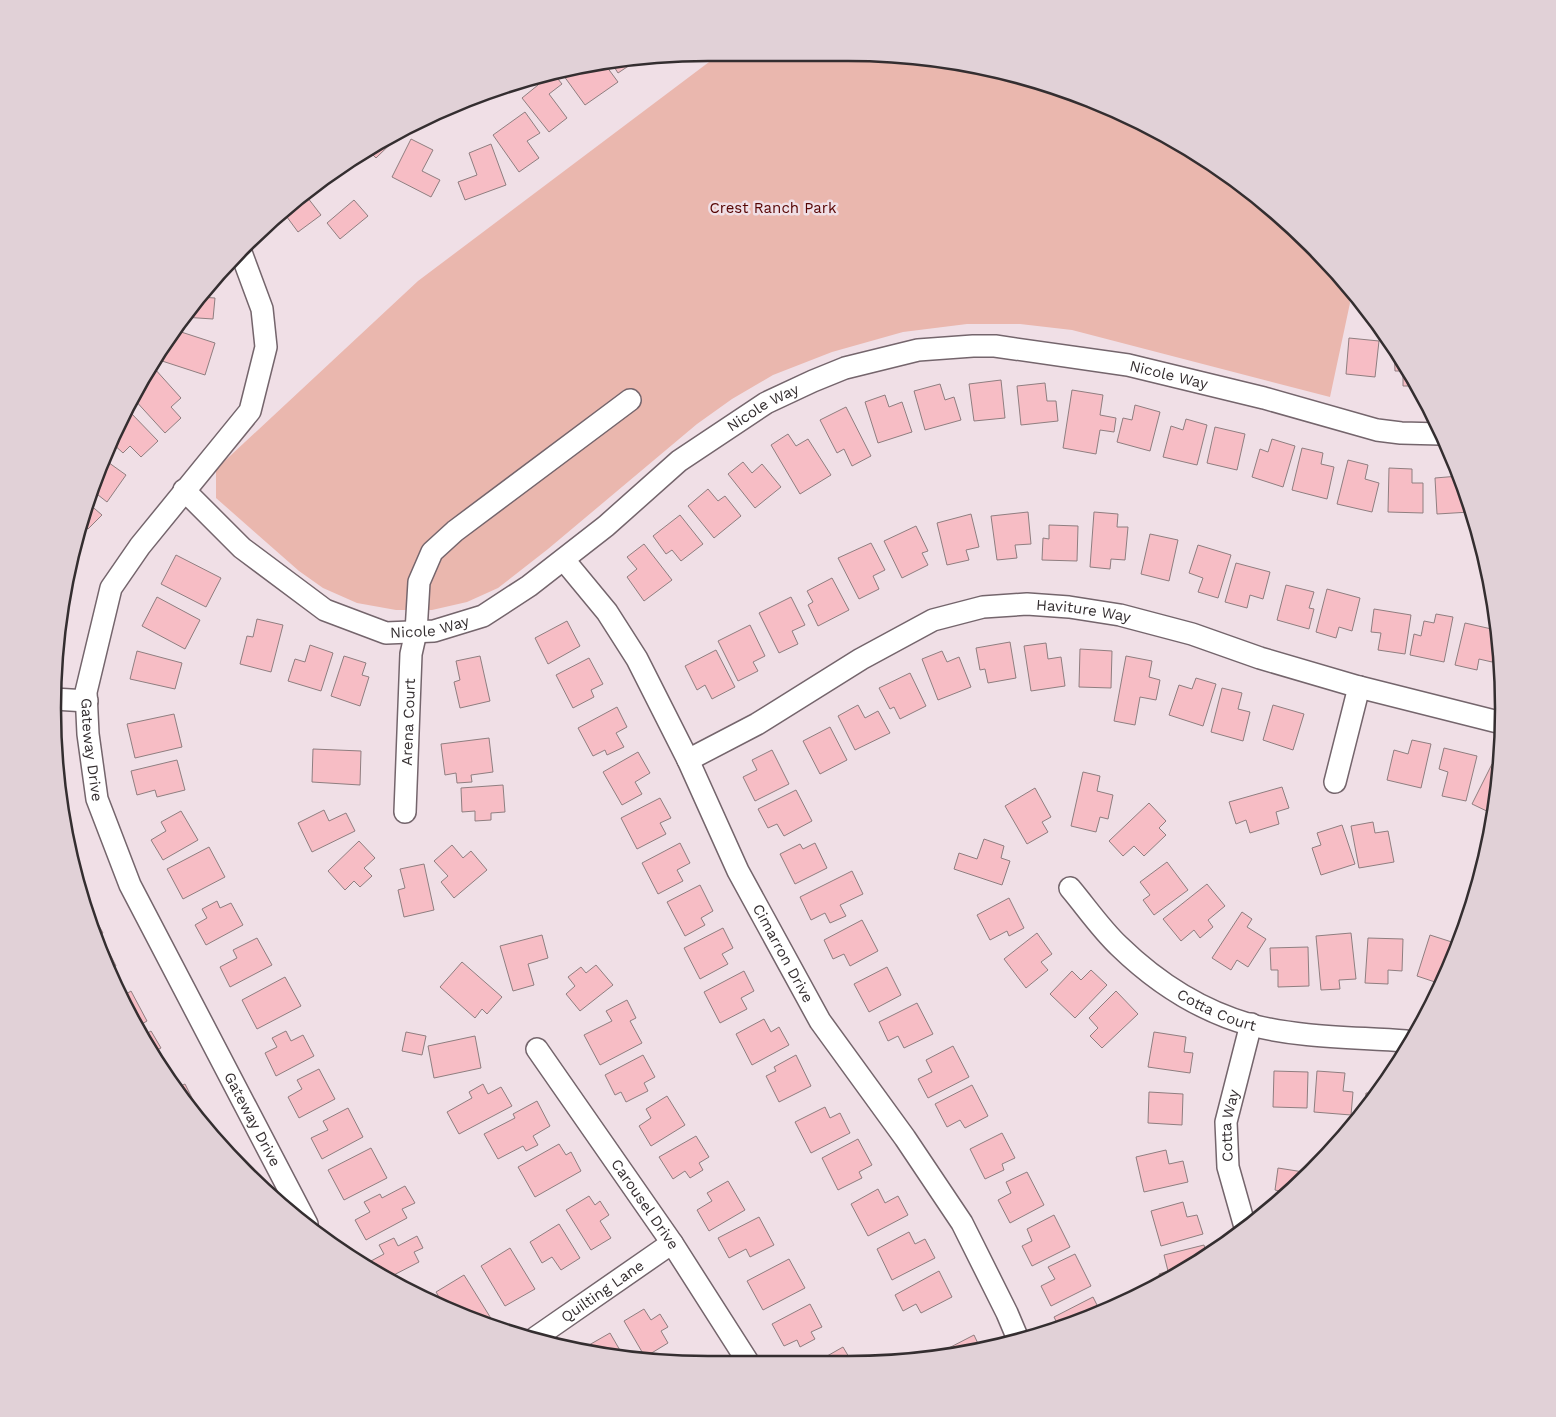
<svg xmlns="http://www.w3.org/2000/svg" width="1556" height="1417" viewBox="0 0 1556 1417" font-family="'Work Sans',sans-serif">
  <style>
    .green { fill: #eab7ae }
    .building { fill: #f7bdc5; stroke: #8f7e80 }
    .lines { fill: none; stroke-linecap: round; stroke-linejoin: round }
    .minor-casing { stroke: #74656c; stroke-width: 24 }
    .minor { stroke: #fff; stroke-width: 21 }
    .labels { text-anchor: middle; stroke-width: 5; stroke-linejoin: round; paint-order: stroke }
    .park-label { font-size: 15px; fill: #560403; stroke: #f0dfe6 }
    .street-label { font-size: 15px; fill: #342e30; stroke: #f0dfe6 }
    .rim { fill: none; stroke: #342e30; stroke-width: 2.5 }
  </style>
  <rect width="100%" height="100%" fill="#f0dfe6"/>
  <polygon class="green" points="721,53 890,54 976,65 1099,103 1212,163 1312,245 1344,285 1350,303 1330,397 1072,330 1020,324 967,324 903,332 832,352 773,375 732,399 697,424 548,549 498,588 467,602 432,610 396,610 357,603 323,588 299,571 216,498 216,469 418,281"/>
  <g class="building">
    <polygon points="639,59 618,73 611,62"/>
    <polygon points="604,63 618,82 585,105 561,72 580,65"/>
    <polygon points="554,74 562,84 549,94 567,118 549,132 522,98 538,85 535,80"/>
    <polygon points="525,112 540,133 527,141 539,158 519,172 493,135"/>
    <polygon points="409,126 376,158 369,151"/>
    <polygon points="411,139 433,150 422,171 440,180 431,197 392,177"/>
    <polygon points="491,144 506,185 465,200 458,182 477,175 469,153"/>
    <polygon points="304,193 321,215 298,232 284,213"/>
    <polygon points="354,200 368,216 340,239 327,223"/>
    <polygon points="200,297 215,298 213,319 183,317 188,309"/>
    <polygon points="175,330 215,343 205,375 159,360 162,351"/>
    <polygon points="1349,338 1379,341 1375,377 1346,374"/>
    <polygon points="1394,346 1415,386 1403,386 1403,371 1395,371"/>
    <polygon points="154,368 181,398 171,407 181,418 165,433 133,398 148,374"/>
    <polygon points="1001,380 1005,418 974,421 969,384"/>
    <polygon points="1045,383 1047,401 1056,401 1058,421 1021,425 1017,386"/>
    <polygon points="940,384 945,400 954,397 961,420 925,430 914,391"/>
    <polygon points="1072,390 1103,395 1100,415 1116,418 1114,432 1100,430 1096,454 1063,448"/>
    <polygon points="885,395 889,407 902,402 912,432 878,443 865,402"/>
    <polygon points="1135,405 1160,412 1150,451 1117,442 1123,418 1132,420"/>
    <polygon points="846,407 871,456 852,466 844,449 837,453 820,420"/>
    <polygon points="130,412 158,441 141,457 130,446 123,453 111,442 118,423"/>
    <polygon points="1186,419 1207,425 1197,465 1163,457 1171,426 1183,430"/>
    <polygon points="1215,427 1245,434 1237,470 1207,463"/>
    <polygon points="788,434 796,446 808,439 831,475 800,494 771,445"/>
    <polygon points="1272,439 1295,446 1283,487 1252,477 1260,449 1268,452"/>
    <polygon points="1302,448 1323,453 1321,464 1334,467 1327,499 1292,490"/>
    <polygon points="105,460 126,475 107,502 93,491"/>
    <polygon points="1348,460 1368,465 1365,479 1379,483 1372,512 1337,504"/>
    <polygon points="743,462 752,473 762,464 781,487 755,508 728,474"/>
    <polygon points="1389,468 1412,469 1412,483 1423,483 1423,513 1388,512"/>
    <polygon points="1459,476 1470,512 1437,514 1435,478"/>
    <polygon points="708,489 718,501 725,496 741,516 714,538 688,506"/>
    <polygon points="88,503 102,515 88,529 81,523"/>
    <polygon points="1028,512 1031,544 1015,545 1017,558 997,560 991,516"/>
    <polygon points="1094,512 1118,514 1117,527 1128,527 1125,560 1111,559 1110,569 1090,567"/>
    <polygon points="971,514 979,547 966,550 969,560 947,565 937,523"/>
    <polygon points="680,515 703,544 681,561 672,550 666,554 653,536"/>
    <polygon points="1049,525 1078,526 1077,561 1042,560 1043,538 1049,539"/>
    <polygon points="916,526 928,551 922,553 928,565 902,578 884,541"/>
    <polygon points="1150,534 1178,540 1169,581 1141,574"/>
    <polygon points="871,543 885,570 873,576 879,589 859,599 838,558"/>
    <polygon points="644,544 672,580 644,601 627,577 637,569 627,557"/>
    <polygon points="1198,545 1231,555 1218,598 1198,592 1203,578 1189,573"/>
    <polygon points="73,553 77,555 70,573"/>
    <polygon points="176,555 221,578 206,607 161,584"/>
    <polygon points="1236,563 1270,572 1263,599 1250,595 1247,608 1225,602"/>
    <polygon points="832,578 849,610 818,626 808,605 813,602 807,591"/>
    <polygon points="1286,585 1314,592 1309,608 1314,609 1309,629 1277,620"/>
    <polygon points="1327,589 1360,598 1352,631 1339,627 1336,638 1316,632"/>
    <polygon points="157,597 200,620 185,649 142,626"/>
    <polygon points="791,597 805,625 792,631 798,644 779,653 759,613"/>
    <polygon points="1374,609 1411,615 1405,654 1378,650 1381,633 1371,632"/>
    <polygon points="1436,614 1453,617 1444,662 1410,655 1414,634 1421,636 1424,621 1434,623"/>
    <polygon points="257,619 283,625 271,672 240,664 247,636 253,637"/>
    <polygon points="567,621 580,646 548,664 535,638"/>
    <polygon points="1465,623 1496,630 1497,642 1492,662 1479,659 1477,670 1455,665"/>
    <polygon points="750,625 765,656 753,662 758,671 738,681 718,641"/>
    <polygon points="1010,642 1016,678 988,683 985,669 980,670 976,648"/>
    <polygon points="1046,643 1048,659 1061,657 1065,686 1031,691 1024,646"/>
    <polygon points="310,645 333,653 321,691 288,681 295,659 305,662"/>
    <polygon points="1080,649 1112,651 1111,688 1079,687"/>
    <polygon points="716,650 735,687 712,699 705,685 697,690 685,666"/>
    <polygon points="137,651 182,663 175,689 130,679"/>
    <polygon points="942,651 947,662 959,657 971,687 938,700 922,659"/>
    <polygon points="344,656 366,663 362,675 369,677 360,706 331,696"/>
    <polygon points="480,656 490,701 460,708 454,682 460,680 456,661"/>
    <polygon points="1126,656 1152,661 1149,677 1160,680 1156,700 1140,697 1135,725 1114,721"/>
    <polygon points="589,658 603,684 591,690 594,697 573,708 556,675"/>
    <polygon points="910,673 926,706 900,719 894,707 890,709 879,688"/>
    <polygon points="1196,678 1216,684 1203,726 1169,715 1179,685 1192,689"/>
    <polygon points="1222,688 1242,693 1238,709 1250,712 1243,741 1211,732"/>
    <polygon points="858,705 865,718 878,711 890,733 855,750 838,716"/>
    <polygon points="1273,705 1304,714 1293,750 1263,740"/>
    <polygon points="617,707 627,727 616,733 624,747 607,755 605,750 593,756 578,728"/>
    <polygon points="174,714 182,747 135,758 127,724"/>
    <polygon points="830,727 847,760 820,774 803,741"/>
    <polygon points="489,738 493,772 471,775 472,782 457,783 456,773 445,775 441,744"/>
    <polygon points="1412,740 1431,744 1421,788 1387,780 1394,750 1408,754"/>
    <polygon points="1444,748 1477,756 1466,801 1442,796 1448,772 1439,769"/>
    <polygon points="313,749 361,751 360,785 312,782"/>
    <polygon points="772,750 789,784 755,801 743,777 757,770 752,760"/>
    <polygon points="638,752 650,773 635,782 642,794 622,805 603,772"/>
    <polygon points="177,760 185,790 157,797 155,790 137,795 131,771"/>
    <polygon points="1492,764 1498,767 1493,814 1472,804"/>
    <polygon points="1083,772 1100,776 1097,791 1113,795 1108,819 1100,817 1096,832 1071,826"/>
    <polygon points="503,785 505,812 491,813 491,820 475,821 475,811 462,812 461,788"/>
    <polygon points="1282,787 1289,808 1276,812 1279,824 1250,833 1246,820 1236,824 1229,802"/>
    <polygon points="1035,788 1051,817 1042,822 1048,832 1027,844 1005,806"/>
    <polygon points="796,790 812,821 784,836 777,824 768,828 758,809"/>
    <polygon points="660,798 671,818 660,823 666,834 637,849 621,818"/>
    <polygon points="1149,803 1166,821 1159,828 1166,835 1144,856 1134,846 1123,856 1109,841"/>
    <polygon points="324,810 329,821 346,813 355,831 312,852 298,823"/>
    <polygon points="181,811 198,840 163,860 151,840 166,831 161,822"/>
    <polygon points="1373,822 1375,833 1388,831 1394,862 1359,868 1351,826"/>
    <polygon points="1342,825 1355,864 1321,875 1312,848 1321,845 1317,833"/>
    <polygon points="984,839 1004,846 1001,858 1010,861 1002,885 954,869 959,853 977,859"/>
    <polygon points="359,841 375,858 364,868 372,876 360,887 354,881 345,890 328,871"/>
    <polygon points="680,843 690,863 677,870 683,881 658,894 642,863"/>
    <polygon points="815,843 827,868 795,884 780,854 800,844 803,849"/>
    <polygon points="452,845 463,858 471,851 487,870 454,898 441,882 448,876 434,861"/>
    <polygon points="209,847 225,877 183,899 167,869"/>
    <polygon points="1167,862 1188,890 1154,915 1143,900 1150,895 1140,882"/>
    <polygon points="424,864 434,910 404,917 398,890 405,888 400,869"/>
    <polygon points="852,871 863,894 840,905 846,916 830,923 825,913 811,920 800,897"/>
    <polygon points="1207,884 1225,906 1208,920 1213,927 1200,938 1194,930 1181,941 1163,919"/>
    <polygon points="700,885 713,911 701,918 705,925 685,936 667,902"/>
    <polygon points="1009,898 1024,928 1009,936 1007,931 990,940 977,915"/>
    <polygon points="217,901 220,908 231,903 243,925 206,945 195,925 207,918 202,909"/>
    <polygon points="1242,912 1252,919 1247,927 1266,939 1248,967 1237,960 1231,970 1212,958"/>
    <polygon points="92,913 103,933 96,938 89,915"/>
    <polygon points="862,920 878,951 850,966 844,954 833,959 824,940"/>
    <polygon points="723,928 733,948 722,954 728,964 700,979 684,948"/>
    <polygon points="1037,933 1052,954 1041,962 1048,970 1026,988 1004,959"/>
    <polygon points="1351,933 1356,979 1339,980 1340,989 1321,990 1316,936"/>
    <polygon points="542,935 548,958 528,964 534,985 513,991 500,946"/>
    <polygon points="1430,935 1458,944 1454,959 1446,974 1441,973 1438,983 1417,976"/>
    <polygon points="257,938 272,965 230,987 220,967 237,958 233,950"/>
    <polygon points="1368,938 1403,939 1402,971 1388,970 1388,984 1365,983"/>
    <polygon points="106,946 116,966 108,970 103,960 100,950"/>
    <polygon points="1308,947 1309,986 1278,987 1278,970 1271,970 1270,948"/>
    <polygon points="462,962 502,997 487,1014 482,1009 475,1018 440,987"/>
    <polygon points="596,965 613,985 580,1011 566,994 575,986 568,977 581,967 586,973"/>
    <polygon points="887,967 901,995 869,1012 854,984"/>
    <polygon points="1091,970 1107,985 1075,1018 1050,994 1072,971 1081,980"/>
    <polygon points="744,971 754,991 741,998 747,1009 720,1023 704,992"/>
    <polygon points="285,977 301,1006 257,1029 242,1000"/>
    <polygon points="131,991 147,1021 140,1025 123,996"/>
    <polygon points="1116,991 1138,1014 1102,1048 1090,1036 1098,1028 1089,1018"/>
    <polygon points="627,1000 636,1018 630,1021 642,1043 600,1065 584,1035 612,1021 606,1011"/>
    <polygon points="917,1003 933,1034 904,1048 898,1036 888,1041 879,1022"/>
    <polygon points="764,1019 771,1032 779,1027 789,1045 752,1065 736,1034"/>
    <polygon points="151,1031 161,1048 155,1051 146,1034"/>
    <polygon points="286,1031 291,1041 303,1035 314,1056 276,1076 265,1053 277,1047 272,1038"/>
    <polygon points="406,1032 426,1036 422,1055 402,1051"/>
    <polygon points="1154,1032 1186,1037 1184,1052 1193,1053 1190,1073 1148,1067"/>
    <polygon points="475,1036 481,1068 434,1078 428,1046"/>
    <polygon points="953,1046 969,1077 928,1098 918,1079 932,1072 926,1060"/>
    <polygon points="643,1055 655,1077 644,1083 648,1091 626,1102 621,1092 615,1095 605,1075"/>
    <polygon points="796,1055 811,1086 779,1102 766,1076 776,1071 774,1067"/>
    <polygon points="319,1069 335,1099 299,1118 288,1097 302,1089 297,1080"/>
    <polygon points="1274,1071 1308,1072 1307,1108 1273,1107"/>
    <polygon points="1317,1071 1345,1073 1343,1091 1353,1092 1351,1115 1314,1112"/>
    <polygon points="185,1084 195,1104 188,1107 176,1088"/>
    <polygon points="483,1084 488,1094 501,1087 512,1106 459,1134 447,1112 472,1098 469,1092"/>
    <polygon points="972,1085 988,1116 965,1128 960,1120 947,1127 935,1104"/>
    <polygon points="1149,1092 1183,1094 1182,1125 1148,1123"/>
    <polygon points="1366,1093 1376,1093 1365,1107"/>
    <polygon points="667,1096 685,1125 651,1146 639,1126 651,1118 646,1109"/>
    <polygon points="537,1101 550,1126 533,1136 538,1145 526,1151 523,1146 498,1159 484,1134 515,1118 513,1114"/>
    <polygon points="825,1107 830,1118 840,1113 850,1133 811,1153 795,1122"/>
    <polygon points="348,1108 363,1137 322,1159 311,1138 328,1130 323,1121"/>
    <polygon points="1002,1133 1015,1158 1002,1164 1004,1170 985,1179 970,1149"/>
    <polygon points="696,1136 709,1157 699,1163 703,1170 690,1178 685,1171 673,1179 659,1157"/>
    <polygon points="858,1139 872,1165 859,1172 862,1178 838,1190 822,1158"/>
    <polygon points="559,1144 566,1155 571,1152 581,1171 535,1197 518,1167"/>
    <polygon points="371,1148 387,1178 344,1200 328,1170"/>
    <polygon points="1166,1150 1169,1164 1183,1161 1188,1182 1144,1192 1136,1157"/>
    <polygon points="1278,1168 1310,1173 1287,1193 1275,1190"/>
    <polygon points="1027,1172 1044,1205 1010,1223 998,1200 1011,1193 1006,1182"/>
    <polygon points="728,1181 745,1210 709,1231 697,1210 712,1201 707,1193"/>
    <polygon points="405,1186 415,1203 402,1209 407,1218 366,1240 355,1220 370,1212 364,1202 380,1194 382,1198"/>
    <polygon points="878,1189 885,1203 898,1196 908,1215 868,1236 851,1204"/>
    <polygon points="589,1196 595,1205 600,1201 609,1215 600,1221 611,1238 591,1250 566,1210"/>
    <polygon points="1183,1202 1187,1217 1197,1215 1203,1234 1161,1246 1151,1211"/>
    <polygon points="1054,1215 1070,1247 1032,1266 1022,1246 1032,1241 1027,1229"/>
    <polygon points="759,1217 774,1245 750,1257 746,1249 729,1258 718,1238"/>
    <polygon points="559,1224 580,1258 561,1270 552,1257 542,1263 530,1242"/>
    <polygon points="909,1232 915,1244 925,1239 935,1258 892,1280 877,1249"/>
    <polygon points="417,1236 423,1248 414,1252 419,1262 386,1279 378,1275 371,1261 384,1254 379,1245 394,1238 398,1246"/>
    <polygon points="1204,1245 1207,1257 1161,1281 1159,1274 1168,1271 1164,1255"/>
    <polygon points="510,1248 535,1289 505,1306 481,1266"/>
    <polygon points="1075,1254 1091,1286 1051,1306 1041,1286 1055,1279 1048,1267"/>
    <polygon points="789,1259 805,1288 763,1310 747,1281"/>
    <polygon points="939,1271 952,1297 921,1313 916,1304 903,1311 895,1295"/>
    <polygon points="464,1275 492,1320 486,1324 444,1305 436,1292"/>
    <polygon points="1093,1297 1101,1313 1059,1327 1054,1317"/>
    <polygon points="810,1304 822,1327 811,1332 815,1339 800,1347 797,1340 784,1346 772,1324"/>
    <polygon points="644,1309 651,1320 660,1314 668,1327 661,1331 668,1343 645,1357 624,1321"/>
    <polygon points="610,1333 625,1359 582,1349"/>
    <polygon points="974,1335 981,1350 942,1355 941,1352"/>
    <polygon points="843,1347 853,1364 813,1364"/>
  </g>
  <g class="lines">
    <g class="minor-casing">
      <g id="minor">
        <path id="s1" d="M 242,255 L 262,309 L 266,347 L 250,411 L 140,546 L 111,588 L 86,692 L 88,734 L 97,799 L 130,885 L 307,1224"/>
        <path id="s2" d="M 184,490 L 242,548 L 325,610 L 386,633 L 434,631 L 483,616 L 529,586 L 606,526 L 679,461 L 766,403 L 813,381 L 845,368 L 918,350 L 973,346 L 995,346 L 1128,365 L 1264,398 L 1377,430 L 1401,433 L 1441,434"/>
        <path id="s3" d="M 564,560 L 607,612 L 637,659 L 688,760 L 738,871 L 820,1021 L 905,1138 L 962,1223 L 1007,1313 L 1018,1339"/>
        <polyline points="54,699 87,701"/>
        <path id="s4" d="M 688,760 L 757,724 L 861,659 L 933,620 L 983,607 L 1027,604 L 1069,607 L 1120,615 L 1192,634 L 1260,658 L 1359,687 L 1502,723"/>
        <polyline points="1335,782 1359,687"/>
        <path id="s5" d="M 405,812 L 411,654 L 416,632 L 419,582 L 432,552 L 455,531 L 630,400"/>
        <path id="s6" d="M 1070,888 C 1086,907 1101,929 1119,946 C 1156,982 1201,1011 1251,1025 C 1301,1038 1355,1037 1406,1041"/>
        <path id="s7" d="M 537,1049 L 672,1243 L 748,1362"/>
        <path id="s8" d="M 1245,1227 L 1228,1167 L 1226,1122 L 1251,1024"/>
        <path id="s9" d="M 535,1338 L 672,1243"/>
      </g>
    </g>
    <use href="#minor" class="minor"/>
  </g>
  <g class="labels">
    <g class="park-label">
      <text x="773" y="213">Crest Ranch Park</text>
    </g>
    <g class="street-label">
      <text dy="5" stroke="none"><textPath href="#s2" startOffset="1120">Nicole Way</textPath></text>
      <text dy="5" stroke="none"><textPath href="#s2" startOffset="700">Nicole Way</textPath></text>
      <text dy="5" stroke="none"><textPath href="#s4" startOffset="435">Haviture Way</textPath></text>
      <text dy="5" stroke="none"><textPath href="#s2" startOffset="295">Nicole Way</textPath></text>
      <text dy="5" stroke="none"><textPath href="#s5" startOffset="90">Arena Court</textPath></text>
      <text dy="5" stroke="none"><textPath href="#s1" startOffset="552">Gateway Drive</textPath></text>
      <text dy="5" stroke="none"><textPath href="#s3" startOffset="452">Cimarron Drive</textPath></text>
      <text dy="5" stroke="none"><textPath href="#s6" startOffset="194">Cotta Court</textPath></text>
      <text dy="5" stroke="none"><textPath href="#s1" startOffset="958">Gateway Drive</textPath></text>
      <text dy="5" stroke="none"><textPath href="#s8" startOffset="104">Cotta Way</textPath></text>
      <text dy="5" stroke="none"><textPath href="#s7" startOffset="189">Carousel Drive</textPath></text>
      <text dy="5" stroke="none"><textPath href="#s9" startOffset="82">Quilting Lane</textPath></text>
    </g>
  </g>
  <path d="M0 0H1556V1417H0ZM708 61H848A647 647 0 0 1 1495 708V709A647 647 0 0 1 848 1356H708A647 647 0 0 1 61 709V708A647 647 0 0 1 708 61Z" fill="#e1d1d7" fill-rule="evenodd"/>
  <path class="rim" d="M708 61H848A647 647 0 0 1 1495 708V709A647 647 0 0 1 848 1356H708A647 647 0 0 1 61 709V708A647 647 0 0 1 708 61Z"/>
</svg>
